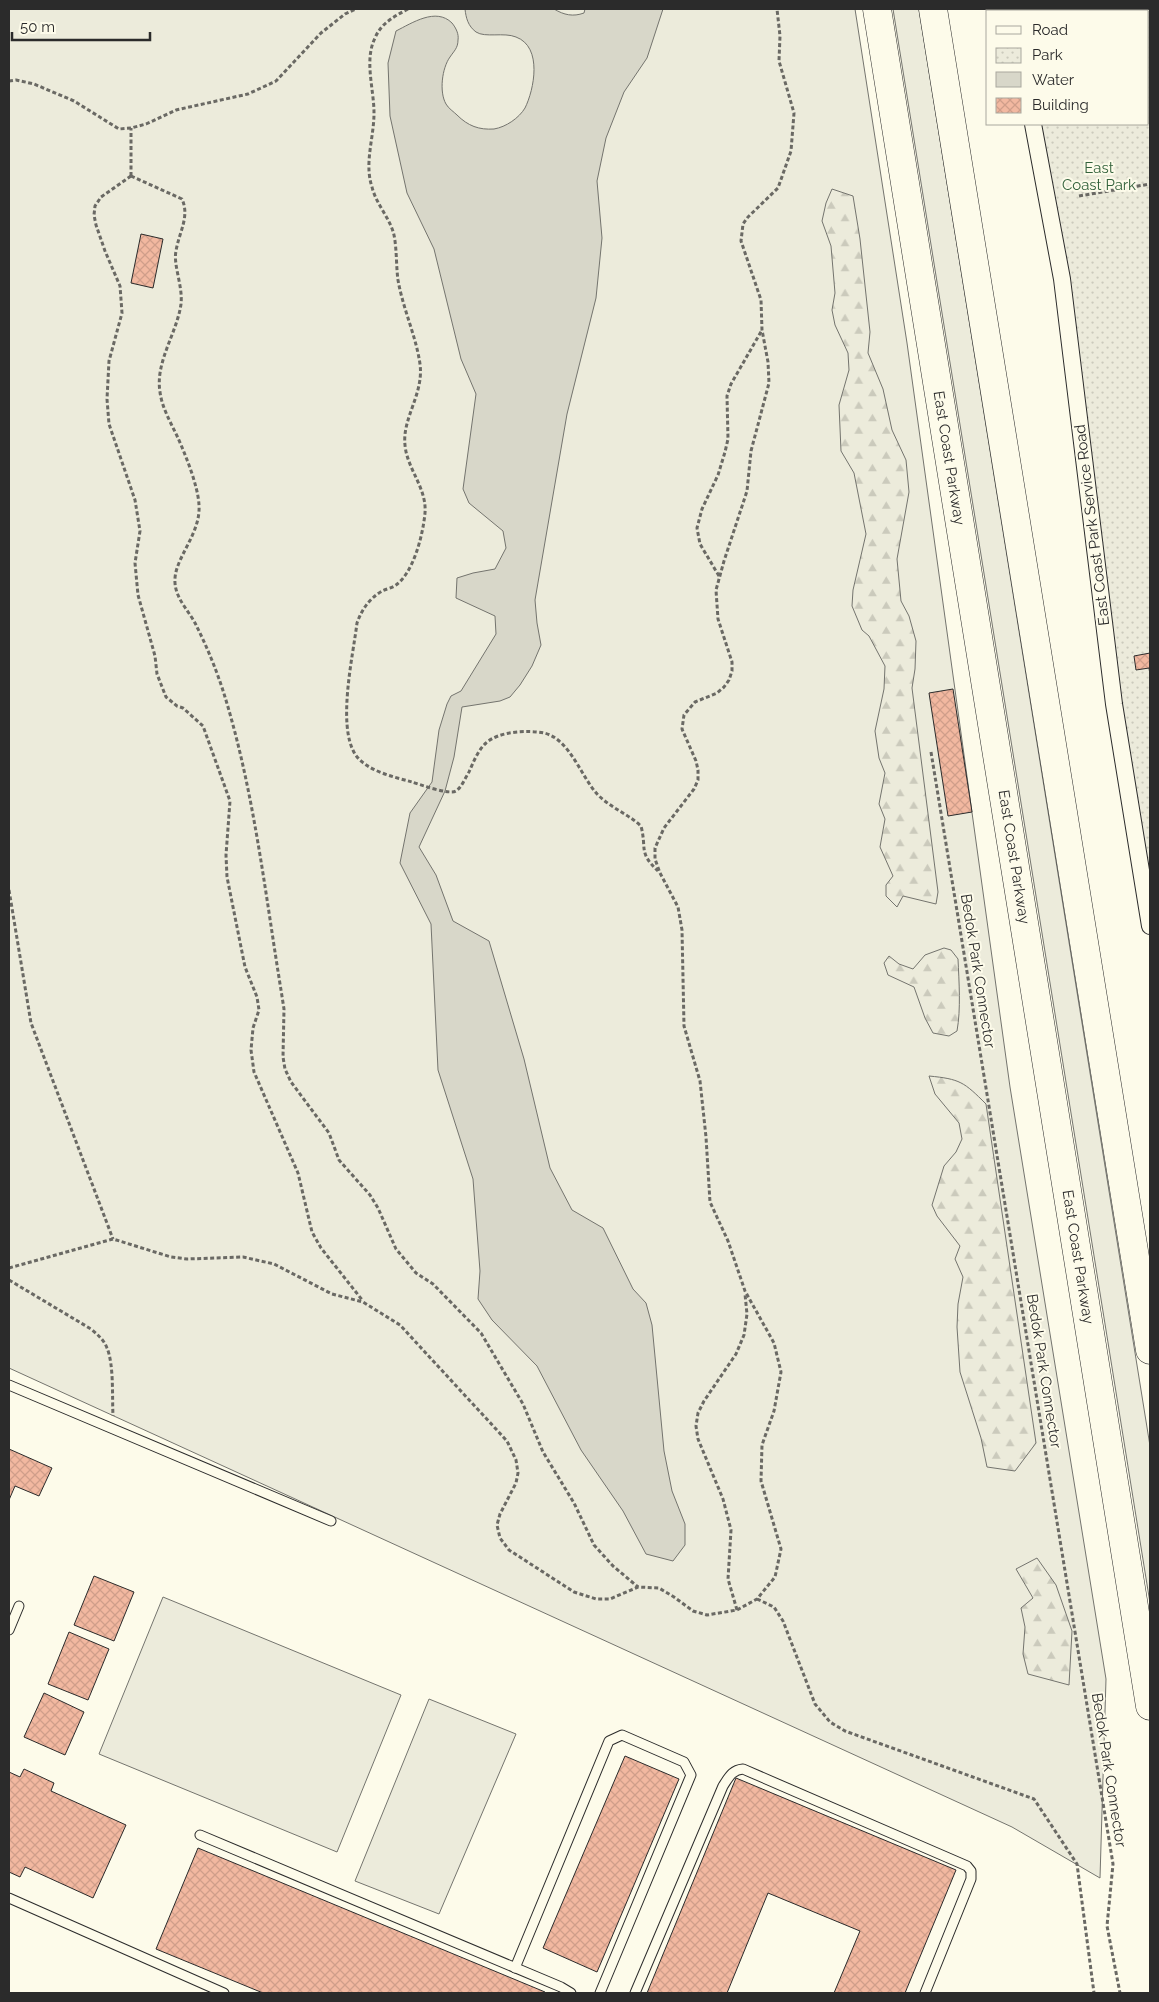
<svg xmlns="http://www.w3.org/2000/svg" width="1159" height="2002" viewBox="0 0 1159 2002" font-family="Raleway,sans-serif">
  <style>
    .grass { fill: #ecebdb; stroke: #74746e }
    .forest { fill: url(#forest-firs); stroke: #74746e }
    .park { fill: url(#park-dots); stroke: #74746e }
    .water { fill: #d8d7c9; stroke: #74746e }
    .building { fill: url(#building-cross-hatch); stroke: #2b2b2b }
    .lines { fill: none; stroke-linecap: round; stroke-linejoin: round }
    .lane-casing { stroke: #2b2b2b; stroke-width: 11 }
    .street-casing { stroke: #2b2b2b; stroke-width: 18 }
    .highway-casing { stroke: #2b2b2b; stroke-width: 29 }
    .path { stroke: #6a6964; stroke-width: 3; stroke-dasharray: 4 2.5; stroke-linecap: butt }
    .lane { stroke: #fdfbea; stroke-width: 9 }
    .street { stroke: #fdfbea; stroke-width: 16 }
    .highway { stroke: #fdfbea; stroke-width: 28 }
    .labels { text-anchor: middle; stroke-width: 4; stroke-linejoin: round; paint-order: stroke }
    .park-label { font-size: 15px; fill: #34623c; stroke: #fdfbea }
    .street-label { font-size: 15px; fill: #2b2b2b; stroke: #fdfbea }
  </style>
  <defs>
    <pattern id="forest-firs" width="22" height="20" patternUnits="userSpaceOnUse" patternTransform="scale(1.25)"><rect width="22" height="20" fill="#ecebdb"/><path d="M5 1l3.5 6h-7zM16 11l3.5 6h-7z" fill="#cbcabc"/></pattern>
    <pattern id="park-dots" width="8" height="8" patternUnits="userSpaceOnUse" patternTransform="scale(1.25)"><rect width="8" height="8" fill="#ecebdb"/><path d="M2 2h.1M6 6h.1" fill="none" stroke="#cbcabc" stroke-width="1.8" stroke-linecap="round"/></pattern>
    <pattern id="building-cross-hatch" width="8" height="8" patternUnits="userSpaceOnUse" patternTransform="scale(1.25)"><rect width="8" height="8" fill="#f2b8a0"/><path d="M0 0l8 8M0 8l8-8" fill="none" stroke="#d09e8a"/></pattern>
  </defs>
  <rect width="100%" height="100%" fill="#fdfbea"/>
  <g class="grass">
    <polygon points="9,9 855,9 907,343 1010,1087 1106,1679 1100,1878 1012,1827 9,1368"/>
    <polygon points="893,9 919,9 1150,1446 1150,1603"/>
    <polygon points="163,1597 401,1695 337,1852 99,1754"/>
    <polygon points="429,1699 516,1734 439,1914 355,1881"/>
  </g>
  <g class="forest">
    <polygon points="832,189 853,196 860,239 870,332 868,353 883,389 892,430 906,460 909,492 897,559 901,601 909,616 916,641 915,669 912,688 938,892 936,904 903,896 897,907 886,896 886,885 893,876 880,847 885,819 879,804 885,773 879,758 875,731 884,689 885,666 869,636 862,630 852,606 853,590 866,534 854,473 841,451 839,405 849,370 848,353 835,325 832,310 835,293 831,246 822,221 826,203"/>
    <path d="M 944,948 L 951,950 L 958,959 C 959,982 961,1009 957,1031 L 949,1036 L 933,1033 L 925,1018 L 914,987 L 888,975 L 884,963 L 889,956 L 899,964 L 913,969 L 925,955 Z"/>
    <path d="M 929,1076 C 960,1079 964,1082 986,1104 L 1036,1443 L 1015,1471 L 987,1467 L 981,1438 L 960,1372 L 957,1327 L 958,1304 L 963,1277 L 955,1259 L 960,1246 L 937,1216 L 932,1205 L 944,1166 L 956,1152 L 962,1139 L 959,1123 L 935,1094 Z"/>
    <polygon points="1037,1558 1056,1585 1072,1631 1069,1685 1028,1674 1023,1654 1025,1627 1021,1608 1033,1598 1016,1569"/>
  </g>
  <polygon class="park" points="1018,9 1150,9 1150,909 1036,124 1148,124 1148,11 1018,11"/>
  <path class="water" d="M 465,9 L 554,9 C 564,15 573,17 584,13 L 585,9 L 663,9 L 647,58 L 624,92 L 606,138 L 597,181 L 602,238 L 596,298 L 567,414 L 535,600 L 537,623 L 541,645 L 532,666 L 520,685 L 510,697 L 500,701 L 462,707 L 454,757 L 445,791 L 419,847 L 436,875 L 453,921 L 489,941 L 524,1059 L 550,1168 L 572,1210 L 603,1228 L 633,1289 L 646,1303 L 652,1325 L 664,1451 L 672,1491 L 685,1524 L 685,1545 L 673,1561 L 646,1554 L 623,1511 L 581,1450 L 537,1366 L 492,1320 L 478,1299 L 480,1271 L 473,1179 L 438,1070 L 431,924 L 400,863 L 410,813 L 432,782 L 439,730 L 447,704 L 451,696 L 461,691 L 496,634 L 495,616 L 456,598 L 457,578 L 473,573 L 495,569 L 506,548 L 503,531 L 469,503 L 463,489 L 476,394 L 461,359 L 434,249 L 407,193 L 390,116 L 388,63 L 396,31 C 412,23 436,7 452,23 C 456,28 459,34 458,40 C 458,48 454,51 450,57 C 442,68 439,92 446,104 C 448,108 454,112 457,115 C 468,126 479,130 494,129 C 506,127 519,118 525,108 C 534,90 543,47 516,37 C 504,32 485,38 476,32 C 468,26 466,18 465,9 Z"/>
  <g class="building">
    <polygon points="141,234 163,239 153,288 131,283"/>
    <polygon points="1150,653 1150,675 1149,668 1136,670 1134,656"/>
    <polygon points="953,689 972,812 948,816 929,693"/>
    <polygon points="9,1449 52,1468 39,1496 15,1486 9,1500"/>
    <polygon points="94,1576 134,1592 114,1641 74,1625"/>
    <polygon points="69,1632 109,1649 88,1700 48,1684"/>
    <polygon points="44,1693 84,1712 65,1755 24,1737"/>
    <polygon points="625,1756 679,1779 597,1972 543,1948"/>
    <polygon points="24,1769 54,1783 51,1791 126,1825 93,1898 25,1867 20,1877 9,1872 9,1772 20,1777"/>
    <polygon points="736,1778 956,1870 905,1993 834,1993 860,1931 768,1893 727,1993 647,1993"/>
    <polygon points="198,1848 545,1992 545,1993 263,1993 156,1949"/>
  </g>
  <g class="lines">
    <g class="lane-casing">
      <g id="lane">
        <polyline points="9,1385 331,1521"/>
        <polyline points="9,1630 19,1606"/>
        <polyline points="200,1835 561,1987 571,1993"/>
        <polyline points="9,1898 224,1993"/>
        <polyline points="515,1968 609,1741 622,1735 684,1762 691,1775 600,1993"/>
        <path d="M 635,1993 L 723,1786 C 729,1777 732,1770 743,1769 L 967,1866 L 971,1871 L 971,1879 L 925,1993"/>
      </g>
    </g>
    <g class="street-casing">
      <g id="street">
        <polyline points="1014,9 1014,11"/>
        <polyline points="1033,124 1062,279 1114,704 1150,926"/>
      </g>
    </g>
    <g class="highway-casing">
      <g id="highway">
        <polyline points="877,9 1150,1706"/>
        <polyline points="933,9 1150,1350"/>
      </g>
    </g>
    <g class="path">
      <path d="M 408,9 C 395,16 381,23 375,38 C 364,60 374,89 374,113 C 374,138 364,163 372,187 C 376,204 390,218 394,235 C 397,250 396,266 398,280 C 403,309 416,336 420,364 C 424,394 402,418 405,445 C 407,469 427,488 425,513 C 423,534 414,572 396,585 C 392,588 386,589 382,591 C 369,599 362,609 357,623 C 353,656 337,725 355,754 C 366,771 394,777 412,782 C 421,785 449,795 456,791 C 462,787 465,778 469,772 C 473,763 478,750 486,743 C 499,731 528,730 544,733 C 570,739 581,777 598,795 C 611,808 628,814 641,826 C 647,849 638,852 658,871"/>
      <polyline points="9,81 16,80 34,84 74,101 119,129 131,128 146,124 176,110 248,94 276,81 321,33 345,14 356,9"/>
      <path d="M 131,176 L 182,199 C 190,217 179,232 176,251 C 173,265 183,286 181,304 C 177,333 155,362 160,392 C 162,408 171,423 178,438 C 186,456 198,486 199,505 C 201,535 173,559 175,583 C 176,600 191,613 197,627 C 208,649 218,674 225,697 C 254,792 265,892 281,990 L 284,1009 L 283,1057 L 285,1069 L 291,1082 L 329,1133 L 339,1160 L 370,1195 L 378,1208 L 396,1249 L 416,1273 L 433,1284 L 481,1333 L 523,1404 L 543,1452 L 574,1503 L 594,1545 L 613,1566 L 638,1587"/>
      <polyline points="131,176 101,197 95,206 94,215 96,225 105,251 120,286 122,313 109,361 107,399 109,424 135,500 140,531 135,563 138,595 155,656 157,674 166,697 177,706 183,708 203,726 230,801 226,855 227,877 245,967 257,997 259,1010 253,1028 251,1050 254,1072 298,1173 312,1232 321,1248 363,1301"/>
      <polyline points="131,176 131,128"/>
      <polyline points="1079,196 1150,184"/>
      <polyline points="719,576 700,544 697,528 702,509 718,475 725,452 728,439 727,396 731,384 762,330"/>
      <polyline points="931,752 1113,1864 1107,1926 1120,1993"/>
      <polyline points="9,890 31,1023 113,1239"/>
      <polyline points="9,1268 113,1239 171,1257 187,1259 243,1257 274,1264 332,1294 363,1302 400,1325 507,1441 516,1460 518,1473 516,1483 500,1514 497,1525 500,1538 509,1550 574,1592 596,1599 610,1599 638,1587 659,1588 674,1597 693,1611 707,1615 737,1610 757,1599 775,1577 781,1549 761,1481 762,1445 774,1411 781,1372 774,1343 745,1291 728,1241 710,1202 706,1137 700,1081 684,1026 682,930 678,907 660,873 655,859 655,848 664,828 694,789 698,780 698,770 696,761 682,729 684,715 695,702 717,693 724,687 729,680 732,671 732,662 718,619 716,590 724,561 747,491 751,451 769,383 768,362 762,330 761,300 741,241 743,224 748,217 778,188 791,151 794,113 779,61 780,36 777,9"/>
      <path d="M 9,1280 L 91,1329 C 98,1335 104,1340 107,1348 C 114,1365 112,1396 113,1416"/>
      <polyline points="757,1599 774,1607 783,1621 815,1704 830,1722 845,1731 1034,1799 1077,1864 1094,1993"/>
      <polyline points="737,1610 728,1579 731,1530 723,1499 698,1439 696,1426 698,1413 704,1401 736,1354 744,1335 747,1314 745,1294"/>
    </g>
    <use href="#lane" class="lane"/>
    <use href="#street" class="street"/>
    <use href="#highway" class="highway"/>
  </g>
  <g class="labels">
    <g class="park-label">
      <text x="1099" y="173">East<tspan x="1099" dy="17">Coast Park</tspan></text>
    </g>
    <g class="street-label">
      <text transform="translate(949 458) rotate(81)" y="5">East Coast Parkway</text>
      <text transform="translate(1092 525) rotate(-97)" y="5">East Coast Park Service Road</text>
      <text transform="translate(1014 857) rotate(81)" y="5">East Coast Parkway</text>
      <text transform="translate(978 971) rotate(81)" y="5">Bedok Park Connector</text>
      <text transform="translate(1078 1257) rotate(81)" y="5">East Coast Parkway</text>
      <text transform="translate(1044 1371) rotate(81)" y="5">Bedok Park Connector</text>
      <text transform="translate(1109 1770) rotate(81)" y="5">Bedok Park Connector</text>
    </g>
  </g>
  <rect width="1159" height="2002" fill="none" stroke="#2b2b2b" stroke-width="20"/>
  <rect x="986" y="10" width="162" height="115" fill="#fdfbea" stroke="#a9a89e"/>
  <rect x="996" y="26" width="25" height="8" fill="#fdfbea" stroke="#a9a89e"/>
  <text x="1032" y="35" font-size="15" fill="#2b2b2b">Road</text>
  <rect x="996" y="48" width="25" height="15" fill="url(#park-dots)" stroke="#a9a89e"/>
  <text x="1032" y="60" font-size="15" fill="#2b2b2b">Park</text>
  <rect x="996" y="72" width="25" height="15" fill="#d8d7c9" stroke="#a9a89e"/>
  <text x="1032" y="85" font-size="15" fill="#2b2b2b">Water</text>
  <rect x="996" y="98" width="25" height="15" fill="url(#building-cross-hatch)" stroke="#a9a89e"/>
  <text x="1032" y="110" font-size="15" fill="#2b2b2b">Building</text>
  <path d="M12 32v8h138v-8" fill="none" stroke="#2b2b2b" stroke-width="2.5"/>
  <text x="20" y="32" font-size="15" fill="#2b2b2b" stroke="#fdfbea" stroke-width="4" paint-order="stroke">50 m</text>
</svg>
